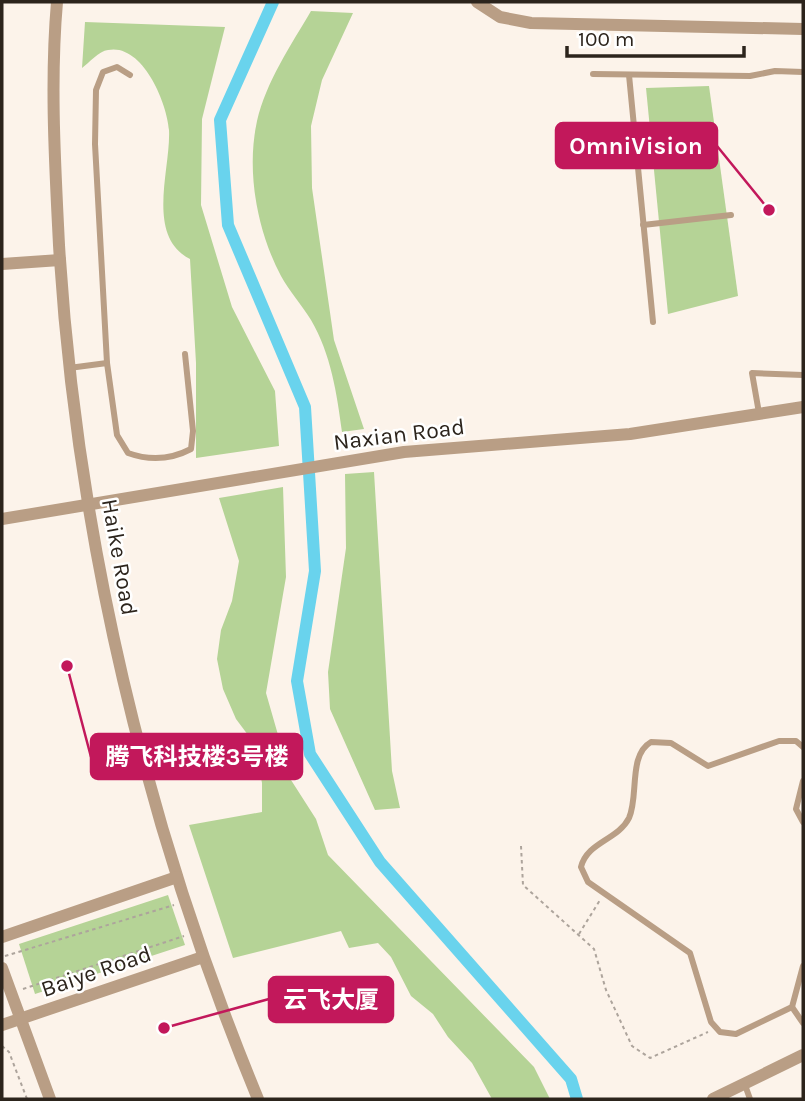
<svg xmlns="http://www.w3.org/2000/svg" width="805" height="1101" viewBox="0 0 805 1101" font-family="Karla,'Noto Sans SC',sans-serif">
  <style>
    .green { fill: #b5d396 }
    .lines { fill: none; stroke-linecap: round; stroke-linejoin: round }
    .canal { stroke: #69d3ed; stroke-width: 12 }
    .path { stroke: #ada49c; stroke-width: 2; stroke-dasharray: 3.5 3.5; stroke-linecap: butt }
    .lane { stroke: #b99e85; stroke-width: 6 }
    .street { stroke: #b99e85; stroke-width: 12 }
    .labels { text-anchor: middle; stroke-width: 5; stroke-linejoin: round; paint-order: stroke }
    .street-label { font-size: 23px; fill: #2c241c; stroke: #fff }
    .leader { fill: none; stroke: #c2185b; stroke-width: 2.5 }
    .callout-dot { fill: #c2185b; stroke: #fff; stroke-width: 2.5 }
    .callout { fill: #c2185b; stroke: #c2185b; stroke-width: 2.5 }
    .callout-label { font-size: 24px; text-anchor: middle; font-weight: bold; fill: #fff }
  </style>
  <rect width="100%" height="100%" fill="#fcf3ea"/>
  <g class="green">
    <path d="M 311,11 L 353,13 L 322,80 L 311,126 L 312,188 L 334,340 L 364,429 L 342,432 C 337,394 331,354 311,320 C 302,305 289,291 281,276 C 257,231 246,171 257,121 C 266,82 291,45 311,11 Z"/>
    <path d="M 85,22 L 225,27 L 202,119 L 201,205 L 232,307 L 275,391 L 279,446 L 196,458 L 196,363 L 190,259 C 145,236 171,169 169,130 C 167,102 142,43 108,50 C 99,51 89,63 82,68 Z"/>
    <polygon points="709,86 738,296 668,314 646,88"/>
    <polygon points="374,472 392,771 400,808 375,810 330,709 328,672 346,548 345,474"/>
    <polygon points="283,487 286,577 266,693 291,780 316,819 328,855 534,1067 550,1099 492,1099 472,1063 448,1037 433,1014 411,996 391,957 378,943 349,948 341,931 233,958 189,825 262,812 262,783 254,743 236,719 223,689 217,659 221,630 232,601 239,561 219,498"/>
    <polygon points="168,895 185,945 35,994 19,944"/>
  </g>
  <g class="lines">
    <polyline class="canal" points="273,2 220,120 228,225 305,407 315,571 297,681 310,754 380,862 571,1079 577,1099"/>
    <g class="path">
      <polyline points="521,846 523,885 594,949 606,990 632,1046 650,1058 708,1032"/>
      <polyline points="579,934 600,900"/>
      <polyline points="5,956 174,905"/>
      <polyline points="23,989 184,936"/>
      <polyline points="2,1046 9,1052 27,1099"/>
    </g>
    <g class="lane">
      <polyline points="593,74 750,76 775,71 803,72"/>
      <polyline points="629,75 653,322"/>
      <polyline points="643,225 731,215"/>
      <polyline points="107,363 95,144 96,90 103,72 117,67 130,75"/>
      <path d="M 69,368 L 107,363 L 117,435 L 128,453 C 150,461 170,460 191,449 L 193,431 L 185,354"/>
      <polyline points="759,413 752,373 803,375"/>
      <path d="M 803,747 L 796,741 L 779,741 L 708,766 L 671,743 L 651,742 C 628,755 639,796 629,818 C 618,840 587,842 581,867 L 588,882 L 690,953 L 711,1022 L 720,1032 L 736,1034 L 792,1007 L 803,966"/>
      <polyline points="803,781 796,809 803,822"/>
      <polyline points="792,1007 803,1023"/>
      <polyline points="745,1085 750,1099"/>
    </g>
    <g class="street">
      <path d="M 57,2 C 50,82 55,164 59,245 C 77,538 146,828 258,1099"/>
      <polyline points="477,2 500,17 531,23 803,29"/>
      <polyline points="2,264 60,260"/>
      <polyline points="2,519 404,452 630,434 803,407"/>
      <polyline points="2,937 177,877"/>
      <polyline points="2,968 50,1099"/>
      <polyline points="2,1025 203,957"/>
      <polyline points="713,1099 803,1055"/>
    </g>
  </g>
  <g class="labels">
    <g class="street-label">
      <text transform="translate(399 434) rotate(-7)" y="8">Naxian Road</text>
      <text transform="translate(120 557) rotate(80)" y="8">Haike Road</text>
      <text transform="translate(96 971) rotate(-19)" y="8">Baiye Road</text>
    </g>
  </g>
  <path class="leader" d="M769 210L717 146M67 666L91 757M164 1028L269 999"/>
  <g class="callout-dot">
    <circle cx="769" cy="210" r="7"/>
    <circle cx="67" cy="666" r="7"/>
    <circle cx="164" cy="1028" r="7"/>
  </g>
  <g class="callout">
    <rect x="556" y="123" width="161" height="45" rx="7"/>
    <rect x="91" y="734" width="211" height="45" rx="7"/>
    <rect x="269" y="977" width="124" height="45" rx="7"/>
  </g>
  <g class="callout-label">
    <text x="636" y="154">OmniVision</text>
    <text x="197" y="765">腾飞科技楼3号楼</text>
    <text x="331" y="1008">云飞大厦</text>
  </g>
  <rect width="805" height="1101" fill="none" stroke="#2c241c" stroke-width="7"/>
  <path d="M567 46v10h177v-10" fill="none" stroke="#2c241c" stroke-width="3.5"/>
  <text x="578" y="46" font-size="21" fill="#2c241c" stroke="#ffffff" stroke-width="5" paint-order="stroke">100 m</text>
</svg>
